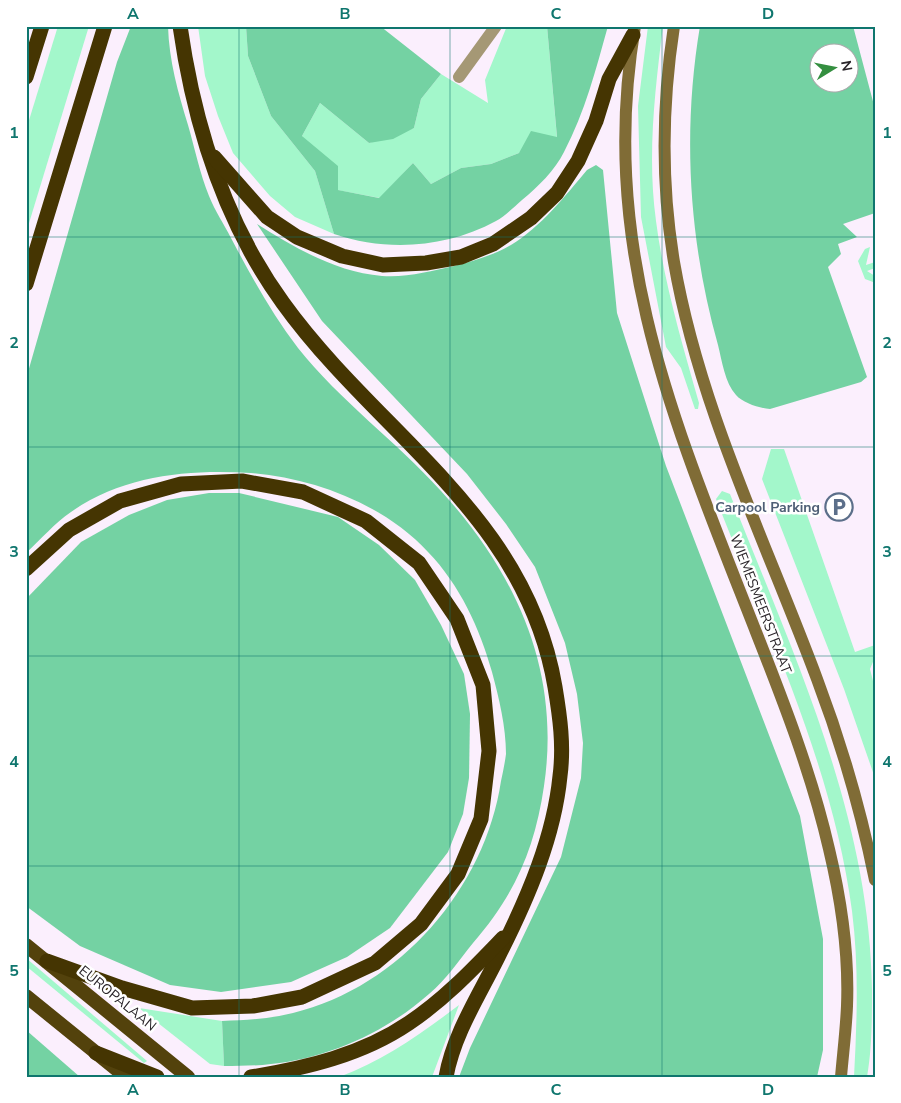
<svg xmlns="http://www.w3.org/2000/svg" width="901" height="1103" viewBox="0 0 901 1103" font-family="'Nunito Sans',sans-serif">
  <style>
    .green { fill: #a3f7cb }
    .forest { fill: #74d2a3; fill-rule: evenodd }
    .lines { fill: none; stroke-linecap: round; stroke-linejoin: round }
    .minor { stroke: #a59875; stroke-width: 12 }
    .secondary { stroke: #806c36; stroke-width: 12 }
    .trunk { stroke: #53420c; stroke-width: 14 }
    .motorway { stroke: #453502; stroke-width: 15 }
    .grid { fill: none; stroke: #0f766e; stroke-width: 1; stroke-opacity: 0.55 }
    .labels { text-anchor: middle; stroke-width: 5; stroke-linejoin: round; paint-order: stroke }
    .service-label { font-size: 14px; font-weight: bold; fill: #4e5e75; stroke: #fff; text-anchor: end }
    .street-label { font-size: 14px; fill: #2a252a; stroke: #fff }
    .neatline { fill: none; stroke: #0f766e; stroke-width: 2 }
    .grid-label { font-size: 16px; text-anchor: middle; font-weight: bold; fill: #0f766e }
  </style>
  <rect width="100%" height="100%" fill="#fbeffd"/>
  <g class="green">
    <polygon points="58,26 89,26 26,233 26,130"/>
    <polygon points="198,26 246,26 248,56 271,116 315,171 334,234 295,217 270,196 233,153 218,116 205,76"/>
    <polygon points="507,26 547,26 557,138 491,164 461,168 431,184 413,163 380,198 337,190 302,136 320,103 369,143 414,128 421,99 441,74 488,103 485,80"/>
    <path d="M 648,26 L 663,26 C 655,90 647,156 656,221 C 664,283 682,343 699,403 L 698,409 L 695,409 L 681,368 L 666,347 L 641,217 L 638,106 Z"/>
    <polygon points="870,247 866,265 875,262 875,268 867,271 875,276 873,282 865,279 858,261 865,249"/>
    <polygon points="771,449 784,449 855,652 875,645 875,657 870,669 875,689 875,778 844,689 762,479"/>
    <path d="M 722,491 L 730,494 C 793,654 870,815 872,990 C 872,1018 872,1049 867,1077 L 854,1077 C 857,1022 859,966 852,911 C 833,767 768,632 716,499 Z"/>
    <polygon points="26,958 147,1061 144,1063 26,966"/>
    <path d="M 459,1005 L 432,1077 L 339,1077 C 384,1060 421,1034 459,1005 Z"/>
    <polygon points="139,1008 222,1021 224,1066 210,1064"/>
  </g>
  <g class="forest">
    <path d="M 131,26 L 168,26 C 169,61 178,92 188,125 C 195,149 200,174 209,196 C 215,211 224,224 231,238 C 251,276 272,314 298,348 C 340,401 396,441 441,491 C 517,574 561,672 544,786 C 535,848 515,895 473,943 C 459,960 446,980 429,994 C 386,1032 329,1058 271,1064 C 255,1066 239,1066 224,1066 L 222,1021 C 246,1020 269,1019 293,1013 C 400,987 485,888 501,781 C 503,772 505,762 506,754 C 506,727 499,698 492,672 C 480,629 460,585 428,552 C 384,504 313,478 251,473 C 190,469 123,475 71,512 C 55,523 41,539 26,553 L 26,379 L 117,62 Z"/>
    <path d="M 246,26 L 380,26 L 441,74 L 421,99 L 414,128 L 393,139 L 369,143 L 320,103 L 302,136 L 338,166 L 338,190 L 379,198 L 413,163 L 431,184 L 461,168 L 491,164 L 519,153 L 531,131 L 557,137 L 547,26 L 608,26 C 596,69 585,112 564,152 C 555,170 538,187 522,200 C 514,207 505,216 496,221 C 446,248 387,252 334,234 L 315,171 L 271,116 L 248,56 Z"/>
    <path d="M 700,26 L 853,26 L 875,109 L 875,213 L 843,224 L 857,237 L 838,244 L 841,254 L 828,267 L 867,377 L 861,382 L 770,409 C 759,408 743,403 736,395 C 725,383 722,361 718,345 C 689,242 682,133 700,26 ZM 848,52 L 848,82 L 818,82 L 818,52 Z"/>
    <path d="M 596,165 L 603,170 L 617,313 L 666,466 L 800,816 L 823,939 L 823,1050 L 817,1077 L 459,1077 L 470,1048 L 561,857 L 581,778 L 583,743 L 577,694 L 565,643 L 535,567 L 506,524 L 467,474 L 322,321 L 257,224 C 295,248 336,272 382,276 C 406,278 431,271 454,266 C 473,261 494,255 511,245 C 541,227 565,196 587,170 Z"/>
    <polygon points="209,493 239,493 338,517 379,545 415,580 441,625 464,674 470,714 469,778 463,814 448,852 390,928 347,957 291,982 221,992 170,985 80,946 26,906 26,599 81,542 129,515 167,500"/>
    <polygon points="26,1030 80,1077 26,1077"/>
  </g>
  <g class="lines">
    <polyline class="minor" points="459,77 496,26"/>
    <g class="secondary">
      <path d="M 635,26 C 597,250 677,430 756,632 C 784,703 812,775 829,849 C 841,899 849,955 847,1006 C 846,1030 843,1053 841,1077"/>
      <path d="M 674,26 C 662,104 661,184 674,262 C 699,407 766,542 817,679 C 842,745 861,811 875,880"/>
    </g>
    <g class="trunk">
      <polyline points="26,945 188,1077"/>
      <polyline points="26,996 126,1077"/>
    </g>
    <g class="motorway">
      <path d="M 180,26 C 194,124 225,223 283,303 C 378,435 526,514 555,687 C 560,717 564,746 560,776 C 554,837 528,897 501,951 C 482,991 454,1032 446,1077"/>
      <polyline points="26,77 42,26"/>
      <polyline points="214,157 267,217 297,237 342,256 383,265 426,263 461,257 493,244 531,218 557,193 578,161 596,121 609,79 633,35"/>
      <polyline points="26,284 105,26"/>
      <polyline points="26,569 69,530 120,501 181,484 242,481 303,492 366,521 419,563 457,619 483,685 489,751 481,819 458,874 421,924 375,963 302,997 253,1006 192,1008 122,988 47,961"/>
      <polyline points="96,1053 157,1077"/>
      <path d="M 251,1077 C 306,1068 362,1055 409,1023 C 445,999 474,968 503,938"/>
    </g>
  </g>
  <path class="grid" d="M 239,26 L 239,1077M 450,26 L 450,1077M 662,26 L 662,1077M 26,237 L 875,237M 26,447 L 875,447M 26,656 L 875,656M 26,866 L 875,866"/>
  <defs>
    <g id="parking-ring" transform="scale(1.4375)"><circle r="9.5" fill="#fff" stroke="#5c6f8a" stroke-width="1.5"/><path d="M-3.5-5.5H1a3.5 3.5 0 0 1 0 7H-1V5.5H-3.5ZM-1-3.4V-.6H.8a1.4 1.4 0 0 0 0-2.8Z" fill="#5c6f8a"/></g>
  </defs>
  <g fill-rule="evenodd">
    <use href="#parking-ring" x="839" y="507"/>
  </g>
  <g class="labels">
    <g class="service-label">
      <text x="820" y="512">Carpool Parking</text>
    </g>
    <g class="street-label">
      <text transform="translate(761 604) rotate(69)" y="5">WIEMESMEERSTRAAT</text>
      <text transform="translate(118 998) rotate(39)" y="5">EUROPALAAN</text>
    </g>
  </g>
  <rect width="901" height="1103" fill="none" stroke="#ffffff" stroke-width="55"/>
  <g transform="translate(834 68) rotate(80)"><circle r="24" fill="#ffffff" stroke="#aaa8aa"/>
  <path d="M0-4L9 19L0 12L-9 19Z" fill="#348f40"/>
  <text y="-8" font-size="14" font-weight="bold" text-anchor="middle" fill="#2a252a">N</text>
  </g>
  <rect x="28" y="28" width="846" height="1048" class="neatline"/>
  <g class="grid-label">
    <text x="133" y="19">A</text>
    <text x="345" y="19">B</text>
    <text x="556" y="19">C</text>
    <text x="768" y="19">D</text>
    <text x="14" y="138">1</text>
    <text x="887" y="138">1</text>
    <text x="14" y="348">2</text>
    <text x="887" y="348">2</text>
    <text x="14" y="557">3</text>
    <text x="887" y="557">3</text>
    <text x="14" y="767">4</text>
    <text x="887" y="767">4</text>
    <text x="14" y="976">5</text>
    <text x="887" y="976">5</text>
    <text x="133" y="1095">A</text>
    <text x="345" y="1095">B</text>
    <text x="556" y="1095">C</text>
    <text x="768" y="1095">D</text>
  </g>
</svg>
